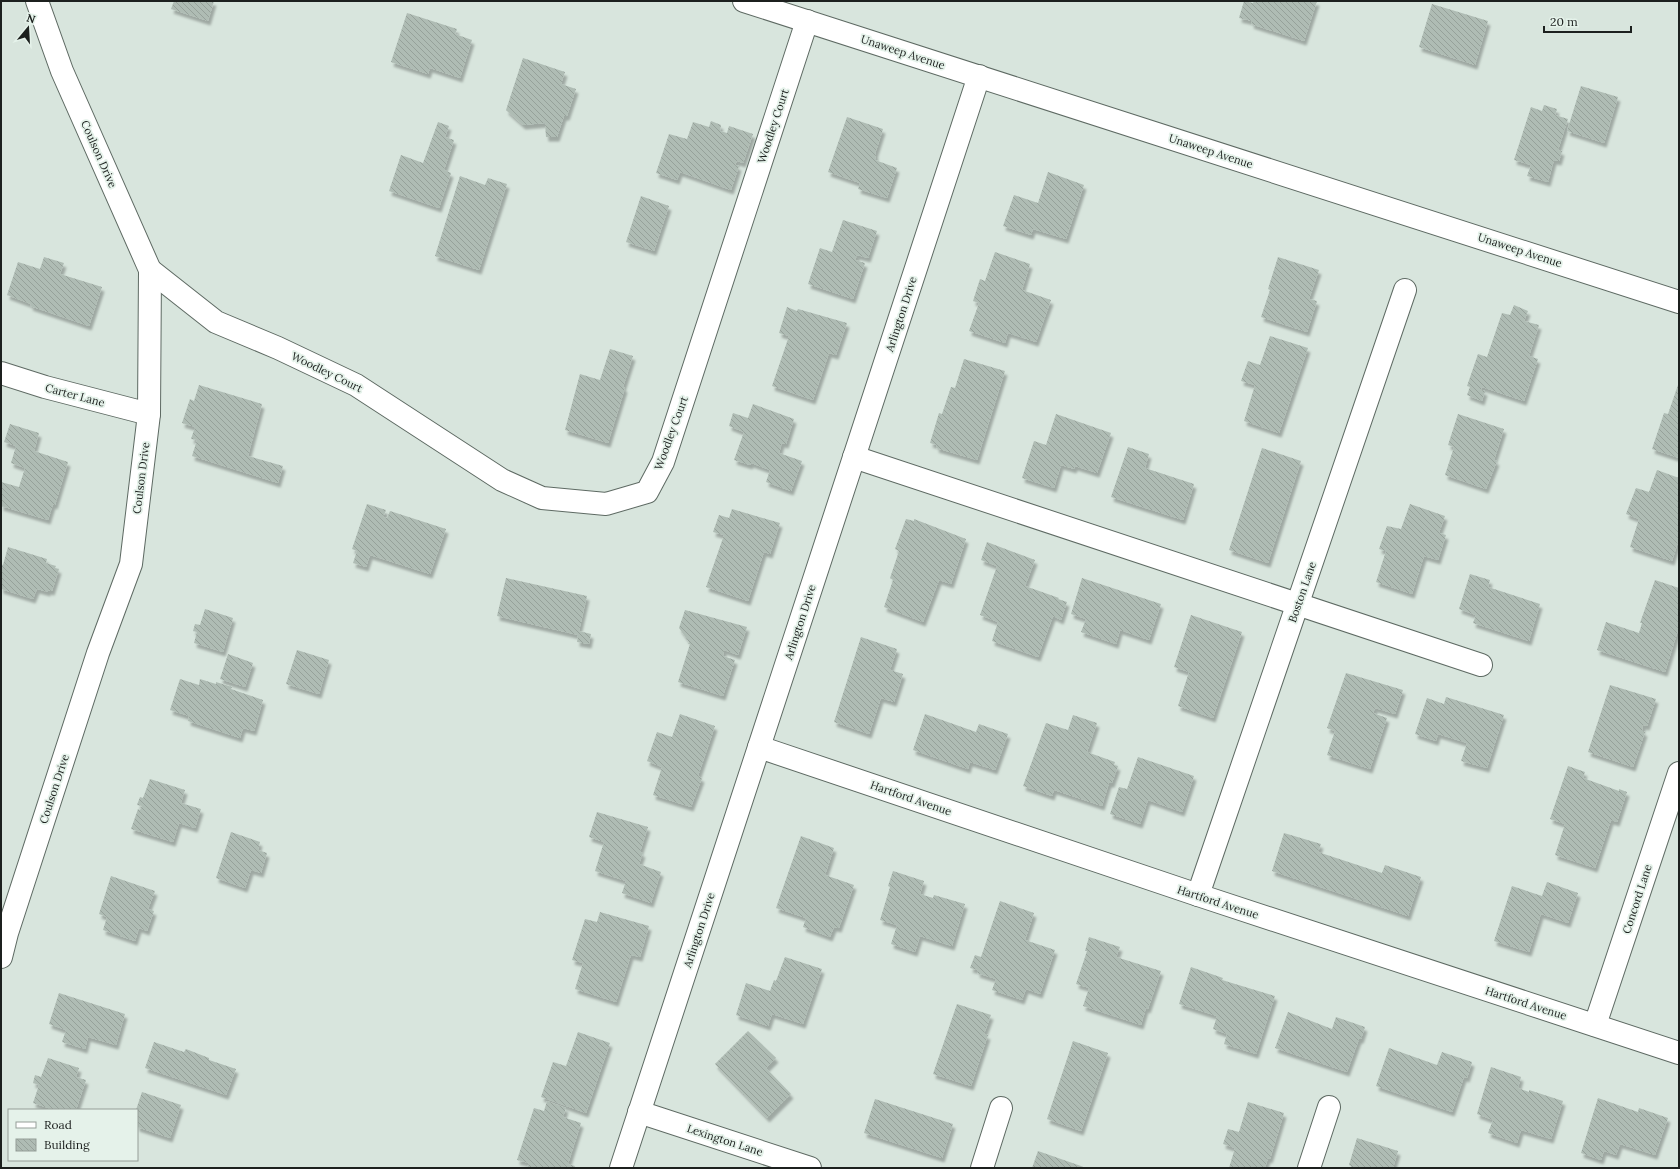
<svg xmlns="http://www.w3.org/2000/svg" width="1680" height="1169" viewBox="0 0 1680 1169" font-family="Lora,serif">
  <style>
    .building { fill: url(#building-back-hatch); filter: url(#shadow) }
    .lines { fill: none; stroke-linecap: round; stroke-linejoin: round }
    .street-casing { stroke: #5e6a63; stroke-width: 24 }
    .secondary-casing { stroke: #5e6a63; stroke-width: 24 }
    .street { stroke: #fff; stroke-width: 22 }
    .secondary { stroke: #fff; stroke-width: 22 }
    .labels { text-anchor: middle; stroke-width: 3.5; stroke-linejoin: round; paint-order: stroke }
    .street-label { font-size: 11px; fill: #1c201e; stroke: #e5f2ea }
  </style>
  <defs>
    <pattern id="building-back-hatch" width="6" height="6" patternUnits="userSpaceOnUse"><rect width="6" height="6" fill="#afbcb4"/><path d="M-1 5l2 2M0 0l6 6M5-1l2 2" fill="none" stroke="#96a19a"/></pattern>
    <filter id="shadow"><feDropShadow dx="2.5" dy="4.5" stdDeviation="1" flood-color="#0004"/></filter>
  </defs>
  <rect width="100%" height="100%" fill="#d8e5dd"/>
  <g class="building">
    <polygon points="174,1 214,1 208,21 171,9"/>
    <polygon points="1244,1 1253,3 1254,1 1317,1 1304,41 1251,24 1252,21 1239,18"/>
    <polygon points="1432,4 1488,21 1475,65 1419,47"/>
    <polygon points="407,13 457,29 455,34 472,40 460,78 430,68 428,74 391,62"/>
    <polygon points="523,58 565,72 561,84 576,89 567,116 564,116 557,137 546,137 545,123 523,125 506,110"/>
    <polygon points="1581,86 1618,97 1604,143 1567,131"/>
    <polygon points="1544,105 1557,109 1555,115 1568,119 1558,150 1562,151 1559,161 1554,160 1548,182 1527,176 1531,165 1514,160 1531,107 1542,111"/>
    <polygon points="847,117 883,129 875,154 876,154 875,160 897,168 887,198 858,189 860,183 828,172"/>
    <polygon points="711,121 721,125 720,131 727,133 729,126 753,134 743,163 737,161 735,165 739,166 731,190 680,172 677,180 656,173 669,134 687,139 693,122 709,127"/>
    <polygon points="438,122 449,126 445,137 454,140 444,170 451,173 439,208 389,191 401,155 423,163"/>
    <polygon points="1048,172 1084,185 1066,239 1033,229 1031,235 1003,226 1014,195 1038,203"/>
    <polygon points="460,176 485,185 488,178 507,184 479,270 435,256"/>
    <polygon points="641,196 669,206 654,251 626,242"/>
    <polygon points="843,220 877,231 868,258 857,255 855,260 865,263 853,299 808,284 820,248 832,252"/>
    <polygon points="995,252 1030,264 1022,290 1051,300 1036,342 1008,333 1005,343 969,331 979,303 973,301 980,279 985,281"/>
    <polygon points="44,257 64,263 60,274 102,287 89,326 30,306 31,304 7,295 18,262 40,269"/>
    <polygon points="1278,257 1319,270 1309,299 1317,301 1307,332 1261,317 1270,290 1268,289"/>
    <polygon points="1514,305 1528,311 1524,321 1539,325 1529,356 1538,359 1524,401 1482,387 1481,390 1485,391 1482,401 1467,395 1470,387 1467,386 1478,354 1487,357 1502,313 1510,315"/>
    <polygon points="787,307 797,311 798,309 847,323 836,355 829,353 813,400 772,386 789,336 779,333"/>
    <polygon points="1270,336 1308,348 1279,433 1244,421 1255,385 1241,381 1248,361 1260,365"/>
    <polygon points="610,349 633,356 623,387 625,388 608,443 565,430 580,374 600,380"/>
    <polygon points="964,359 1005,371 977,460 936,448 937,445 930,443 939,413 942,414 951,387 955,388"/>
    <polygon points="1679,382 1679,458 1652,449 1664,413 1668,414"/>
    <polygon points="199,385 262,404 248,456 283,466 278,483 192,456 197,440 191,439 195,427 182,423 190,399 194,401"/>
    <polygon points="753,404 794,419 786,444 782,443 779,453 802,461 791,491 766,482 770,470 751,463 750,465 734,460 744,432 729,426 733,413 748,418"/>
    <polygon points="1056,414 1111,433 1097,473 1075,466 1074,469 1061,465 1054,488 1022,478 1034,441 1046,445"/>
    <polygon points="1458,414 1504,429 1494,460 1497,461 1486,489 1445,475 1454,447 1448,445"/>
    <polygon points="10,424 39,433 34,451 68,462 55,505 53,504 48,520 1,506 1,482 19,487 25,468 11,463 16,446 4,442"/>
    <polygon points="1128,447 1149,454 1145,468 1194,484 1183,520 1111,497"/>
    <polygon points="1262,448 1301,461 1268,563 1229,550"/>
    <polygon points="1657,470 1679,478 1679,539 1672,561 1630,547 1639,519 1626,514 1636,488 1649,492"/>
    <polygon points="367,504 386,510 383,517 387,518 390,511 446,529 430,574 370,555 366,567 353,563 357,551 352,549"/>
    <polygon points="1410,504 1445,516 1439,533 1446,535 1438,560 1424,556 1412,594 1376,582 1386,551 1379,549 1387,526 1401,529"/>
    <polygon points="732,509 780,523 770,554 764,552 748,601 706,587 724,535 713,532 719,515 729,518"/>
    <polygon points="906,519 914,521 914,519 966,539 951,584 939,580 923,622 884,607 893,580 890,578 899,551 895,549"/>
    <polygon points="987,542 1035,560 1025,586 1059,598 1058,599 1067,602 1061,620 1053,616 1038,657 992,641 998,622 980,615 997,566 981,560"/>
    <polygon points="8,547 47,559 46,563 56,566 55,568 59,569 52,591 48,590 48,592 37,589 33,599 1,589 1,564 3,565"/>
    <polygon points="1470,574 1490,580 1488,587 1540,604 1529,641 1473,623 1476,615 1459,609"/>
    <polygon points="506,578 587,596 579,631 591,634 589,644 577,642 578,635 497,616"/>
    <polygon points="1082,578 1161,604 1149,640 1120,630 1116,644 1081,632 1086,619 1071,614"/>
    <polygon points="1655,580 1679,588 1679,627 1665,672 1597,650 1606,622 1639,633 1642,623 1640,623"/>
    <polygon points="205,609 233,618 223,652 194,643 197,632 193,631 195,624 200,625"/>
    <polygon points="685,610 747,627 738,655 724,650 723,656 735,660 723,696 678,682 690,644 688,644 689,642 679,628"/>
    <polygon points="1191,615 1242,632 1213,718 1178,706 1189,672 1174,667"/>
    <polygon points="861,637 897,649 890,670 903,674 894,702 881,698 869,734 834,722"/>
    <polygon points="297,650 329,660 319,694 286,684"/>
    <polygon points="228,654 253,663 245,687 220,679"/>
    <polygon points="1346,673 1403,690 1395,714 1375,708 1373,713 1387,718 1370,769 1327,755 1335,731 1327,728"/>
    <polygon points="180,679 199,685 200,679 216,684 216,682 232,687 231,689 263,700 254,731 243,728 240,738 188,721 189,716 170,710"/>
    <polygon points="1610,685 1656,699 1647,726 1643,725 1642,731 1645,732 1633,767 1588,752"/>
    <polygon points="1446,697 1504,715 1487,768 1461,761 1467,743 1438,734 1436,741 1415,734 1427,698 1444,704"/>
    <polygon points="680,714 715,726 698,776 702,778 691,807 653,795 662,767 647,761 657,732 672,737"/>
    <polygon points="925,714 976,732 979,724 1008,734 995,770 970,762 968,769 913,750"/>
    <polygon points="1073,715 1097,723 1087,752 1115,762 1114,765 1118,766 1112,783 1109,783 1102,806 1054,790 1052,796 1023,786 1046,723 1068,730"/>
    <polygon points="1138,757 1194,776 1182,812 1148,800 1140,824 1110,814 1119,787 1127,789"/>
    <polygon points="1568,766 1585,772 1583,778 1619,791 1619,789 1627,792 1617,822 1611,820 1595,868 1555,855 1565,824 1550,819"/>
    <polygon points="150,779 185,790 181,803 201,809 195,828 179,823 173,842 131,829 138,809 140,810 142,806 137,805 140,797 143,798"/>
    <polygon points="597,812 648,827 640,852 643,853 639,864 661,872 651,903 622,893 626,881 595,871 604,842 589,837"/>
    <polygon points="231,832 260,842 258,850 267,853 261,873 251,870 245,888 216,878"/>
    <polygon points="1284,833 1321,844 1318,852 1382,873 1385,865 1421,877 1408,916 1272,871"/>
    <polygon points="801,836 834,848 825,875 854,885 839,928 834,927 830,937 803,927 806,918 776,908"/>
    <polygon points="893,871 924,881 920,894 933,898 934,895 965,904 952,946 920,936 915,952 891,944 897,925 880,920 890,887 888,886"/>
    <polygon points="111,876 155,891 148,909 154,911 147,931 139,928 135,941 103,930 107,917 99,914"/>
    <polygon points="1547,882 1578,893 1568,923 1541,914 1529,952 1494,941 1512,886 1542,896"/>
    <polygon points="1000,901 1034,913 1025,940 1055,950 1040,994 1026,989 1022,1000 992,990 996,979 977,973 978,970 970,968 975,955 981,957"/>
    <polygon points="600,912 649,926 640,957 631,955 616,1002 575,989 583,963 572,960 585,919 597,922"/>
    <polygon points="1089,937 1120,947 1116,957 1161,971 1148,1009 1146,1008 1141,1025 1083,1006 1089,988 1076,984 1087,951 1085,951"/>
    <polygon points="785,957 822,969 803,1024 772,1014 768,1026 736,1015 746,983 770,991 774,980 776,981"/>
    <polygon points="1191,967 1223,978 1222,980 1275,996 1256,1054 1224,1044 1227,1034 1213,1029 1217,1016 1179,1004"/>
    <polygon points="59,993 125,1014 116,1045 88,1037 85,1049 62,1042 66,1030 49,1024"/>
    <polygon points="957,1004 991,1015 984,1034 988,1035 971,1086 933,1074"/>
    <polygon points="1288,1012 1332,1029 1336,1017 1365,1027 1361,1039 1359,1039 1347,1072 1275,1048"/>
    <polygon points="748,1031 776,1058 766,1068 791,1094 767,1118 715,1064"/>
    <polygon points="578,1032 610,1043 586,1113 541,1097 553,1062 566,1066"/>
    <polygon points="1073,1041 1108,1053 1081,1131 1047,1119"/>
    <polygon points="154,1042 184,1052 186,1049 209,1058 209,1060 236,1069 226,1095 145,1068"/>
    <polygon points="1389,1048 1437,1065 1442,1052 1472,1062 1467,1078 1464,1077 1452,1112 1376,1086"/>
    <polygon points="48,1058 79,1068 76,1077 86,1080 76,1110 54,1110 33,1103 39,1085 33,1083 35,1075 41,1077"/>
    <polygon points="1491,1067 1521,1077 1518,1088 1529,1092 1529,1090 1563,1101 1551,1139 1521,1130 1517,1143 1488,1133 1493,1120 1477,1114"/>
    <polygon points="142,1092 181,1105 170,1138 137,1127 136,1110"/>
    <polygon points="1598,1098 1638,1112 1639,1108 1668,1118 1655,1155 1620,1144 1616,1155 1604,1151 1601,1160 1581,1153"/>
    <polygon points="875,1099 953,1124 942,1158 864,1133"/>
    <polygon points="547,1101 566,1108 563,1117 581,1123 568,1164 575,1166 574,1168 527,1168 529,1163 517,1160 534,1108 544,1111"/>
    <polygon points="1248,1102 1284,1113 1270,1159 1268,1158 1265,1168 1229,1168 1235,1148 1223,1144 1228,1129 1239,1132"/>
    <polygon points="1357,1138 1398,1151 1393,1168 1351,1168 1351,1166 1349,1165"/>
    <polygon points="1038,1151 1081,1166 1085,1168 1032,1168"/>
  </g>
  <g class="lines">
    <g class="street-casing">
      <g id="street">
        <polyline points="150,270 216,322 278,348 356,385 502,480 542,498 606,504 647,492 663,462 807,21"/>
        <polyline points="1,373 45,387 149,414"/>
        <polyline points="854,457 1481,665"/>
        <polyline points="759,747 1198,895 1679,1053"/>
        <polyline points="1198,895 1405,290"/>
        <polyline points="1,957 7,933 98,653 131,564 149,414 150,270 62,71 37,1"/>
        <polyline points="1595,1025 1679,773"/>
        <polyline points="639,1112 810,1168"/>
        <polyline points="621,1168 979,76"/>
        <polyline points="982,1168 1001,1108"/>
        <polyline points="1309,1168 1329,1107"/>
      </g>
    </g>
    <g class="secondary-casing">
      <polyline id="secondary" points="744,1 1679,302"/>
    </g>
    <use href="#street" class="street"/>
    <use href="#secondary" class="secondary"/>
  </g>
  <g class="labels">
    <g class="street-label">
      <text transform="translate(903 52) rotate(18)" y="4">Unaweep Avenue</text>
      <text transform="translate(773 126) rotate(-72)" y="4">Woodley Court</text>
      <text transform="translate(1211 151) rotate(18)" y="4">Unaweep Avenue</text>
      <text transform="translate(99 154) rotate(66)" y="4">Coulson Drive</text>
      <text transform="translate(1520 250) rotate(18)" y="4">Unaweep Avenue</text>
      <text transform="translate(901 314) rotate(-72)" y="4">Arlington Drive</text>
      <text transform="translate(327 372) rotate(26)" y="4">Woodley Court</text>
      <text transform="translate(75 395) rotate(15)" y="4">Carter Lane</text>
      <text transform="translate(671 433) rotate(-70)" y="4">Woodley Court</text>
      <text transform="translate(141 478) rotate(-83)" y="4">Coulson Drive</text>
      <text transform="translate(1302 592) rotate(-71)" y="4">Boston Lane</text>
      <text transform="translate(800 622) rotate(-72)" y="4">Arlington Drive</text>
      <text transform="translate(54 789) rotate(-72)" y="4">Coulson Drive</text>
      <text transform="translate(911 798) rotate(19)" y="4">Hartford Avenue</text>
      <text transform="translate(1637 899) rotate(-72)" y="4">Concord Lane</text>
      <text transform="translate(1218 902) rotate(18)" y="4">Hartford Avenue</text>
      <text transform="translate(699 930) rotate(-72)" y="4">Arlington Drive</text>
      <text transform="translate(1526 1003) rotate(18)" y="4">Hartford Avenue</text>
      <text transform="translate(725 1140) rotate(18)" y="4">Lexington Lane</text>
    </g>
  </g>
  <rect width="1680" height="1169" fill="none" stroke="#1c201e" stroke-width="4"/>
  <rect x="8" y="1109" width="130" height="52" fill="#e5f2ea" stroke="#959e98"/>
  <rect x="16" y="1122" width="20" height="6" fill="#ffffff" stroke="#959e98"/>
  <text x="44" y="1129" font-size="12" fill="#1c201e">Road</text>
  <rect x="16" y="1139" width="20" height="12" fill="url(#building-back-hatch)" stroke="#959e98"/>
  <text x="44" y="1149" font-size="12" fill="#1c201e">Building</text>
  <g transform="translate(28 28) rotate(18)" stroke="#e5f2ea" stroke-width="3" paint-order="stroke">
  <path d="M0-3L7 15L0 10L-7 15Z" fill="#1c201e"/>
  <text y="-6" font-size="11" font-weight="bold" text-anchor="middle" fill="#1c201e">N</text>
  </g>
  <path d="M1544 26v6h87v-6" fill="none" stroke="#1c201e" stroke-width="2"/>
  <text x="1550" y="26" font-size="12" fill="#1c201e" stroke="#e5f2ea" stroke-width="3" paint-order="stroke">20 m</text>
</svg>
